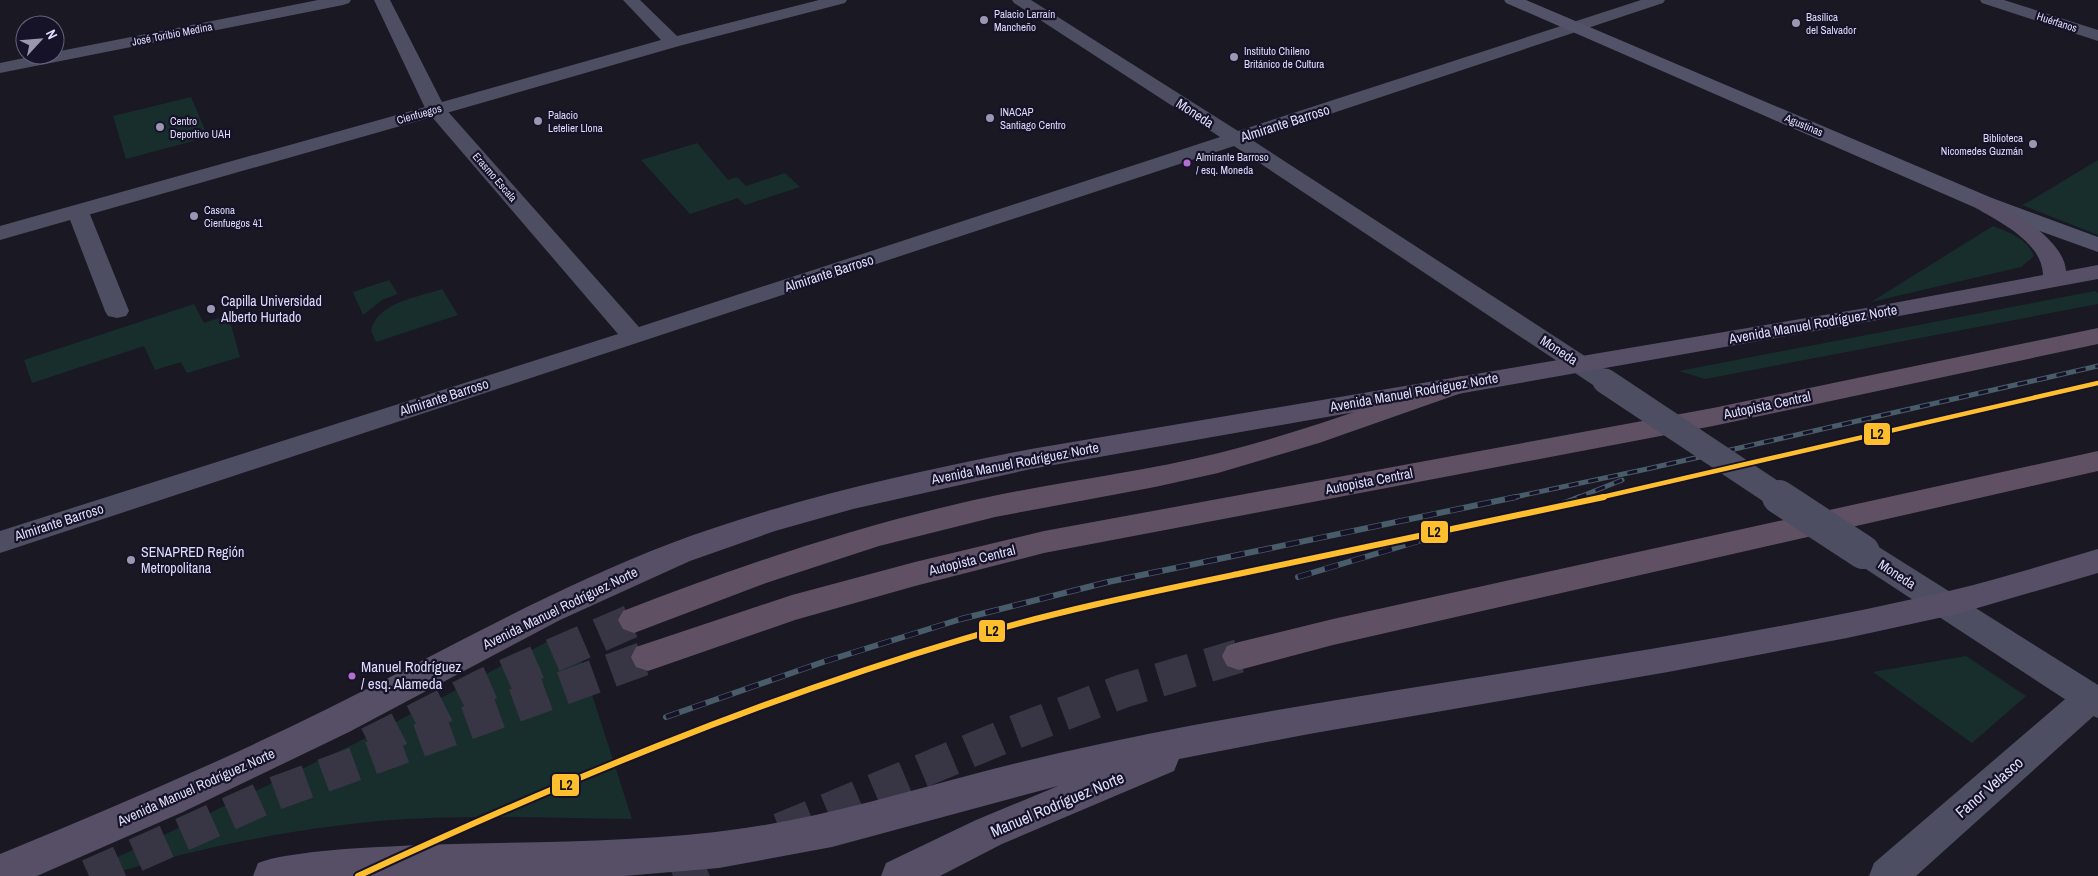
<svg xmlns="http://www.w3.org/2000/svg" width="2098" height="876" viewBox="0 0 2098 876" font-family="'Archivo Narrow',sans-serif">
  <style>
    .green { fill: #172e2d }
    .lines { fill: none; stroke-linecap: round; stroke-linejoin: round }
    .motorway-tunnel { stroke: #383644; stroke-width: 34; stroke-dasharray: 34 17; stroke-linecap: butt }
    .minor { fill: #4e4e63; fill-rule: evenodd }
    .tertiary { fill: #4e4e63; fill-rule: evenodd }
    .secondary { fill: #525269; fill-rule: evenodd }
    .primary { fill: #564f66; fill-rule: evenodd }
    .motorway { fill: #5f5064; fill-rule: evenodd }
    .rail-far1-casing { stroke: #495c69; stroke-width: 5 }
    .rail-casing { stroke: #495c69; stroke-width: 6 }
    .rail-far1 { stroke: #161328; stroke-width: 3; stroke-dasharray: 10; stroke-linecap: butt }
    .rail { stroke: #161328; stroke-width: 4.5; stroke-dasharray: 14; stroke-linecap: butt }
    .tertiary-bridge-far1 { stroke: #4e4e63; stroke-width: 25 }
    .tertiary-bridge { stroke: #4e4e63; stroke-width: 34 }
    .metro-1-far1-casing { stroke: #161328; stroke-width: 8 }
    .metro-1-casing { stroke: #161328; stroke-width: 10 }
    .metro-1-far1 { stroke: #ffbe2e; stroke-width: 4.5 }
    .metro-1 { stroke: #ffbe2e; stroke-width: 6 }
    .poi-dot { fill: #9a98b0; stroke: #161328; stroke-width: 2 }
    .bus-dot { fill: #b36fd0; stroke: #161328; stroke-width: 2 }
    .labels { text-anchor: middle; stroke-width: 4.5; stroke-linejoin: round; paint-order: stroke }
    .far-poi-label { font-size: 11px; fill: #dfddfc; stroke: #161328; text-anchor: start }
    .far-street-label { font-size: 11px; fill: #dfddfc; stroke: #161328 }
    .far-bus-label { font-size: 11px; fill: #dfddfc; stroke: #161328; text-anchor: start }
    .street-label { font-size: 14px; fill: #dfddfc; stroke: #161328 }
    .poi-label { font-size: 14px; fill: #dfddfc; stroke: #161328; text-anchor: start }
    .near-bus-label { font-size: 15px; fill: #dfddfc; stroke: #161328; text-anchor: start }
    .near-street-label { font-size: 16px; fill: #dfddfc; stroke: #161328 }
    .line-badge { stroke: #161328; stroke-width: 2 }
    .pale-badge-label { font-size: 14px; text-anchor: middle; font-weight: bold; fill: #111 }
  </style>
  <rect width="100%" height="100%" fill="#1a1823"/>
  <g class="green">
    <polygon points="191,97 208,137 126,159 113,116"/>
    <polygon points="697,143 728,180 737,177 746,186 785,173 800,187 745,205 738,198 690,214 641,160"/>
    <polygon points="2098,160 2098,235 2022,205 2030,201"/>
    <path d="M 1993,226 C 2010,233 2027,238 2034,256 L 2021,267 L 1871,302 Z"/>
    <polygon points="389,280 398,294 382,300 363,315 353,292"/>
    <path d="M 442,289 L 458,315 L 376,342 L 371,330 C 378,302 419,297 442,289 Z"/>
    <polygon points="2095,291 2098,293 2098,304 1705,379 1679,371"/>
    <polygon points="194,304 204,323 228,315 240,357 187,373 181,362 155,370 144,346 32,383 24,360"/>
    <path d="M 571,629 L 632,819 C 548,818 462,814 378,821 C 284,830 194,849 104,876 L 97,876 L 97,867 L 358,742 Z"/>
    <polygon points="1966,656 2026,696 1972,743 1873,672"/>
  </g>
  <g class="lines">
    <g class="motorway-tunnel">
      <polyline points="369,744 487,684 634,620"/>
      <polyline points="780,830 1010,734 1123,691 1239,656"/>
      <polyline points="89,876 273,794 648,657"/>
      <polyline points="673,876 720,856"/>
    </g>
    <g class="minor">
      <polygon points="318,0 351,0 349,3 343,5 0,73 0,63 39,55 55,55 55,52"/>
      <polygon points="374,0 390,0 442,102 661,40 623,0 640,0 677,36 819,0 847,0 845,3 679,46 436,116 429,114 426,110"/>
      <polygon points="1980,0 2004,0 2098,30 2098,41 1982,3"/>
      <polygon points="78,205 86,207 89,212 129,311 126,316 117,318 108,316 105,311 67,212 70,207"/>
      <polygon points="2090,684 2098,686 2098,712 1916,876 1869,876 1874,863 2078,688"/>
    </g>
    <g class="tertiary">
      <polygon points="1012,0 1031,0 1238,131 1641,0 1665,0 1663,3 1252,140 1614,375 1618,381 1614,387 1605,389 1596,387 1234,146 0,553 0,531 618,334 432,117 0,240 0,226 436,104 443,106 639,327 1220,137 1014,3"/>
      <polygon points="1863,541 1874,544 2098,685 2098,718 2086,713 1852,560 1848,552 1852,544"/>
    </g>
    <polygon class="secondary" points="1504,0 1526,0 1992,198 2098,237 2098,252 1976,208 1506,3"/>
    <g class="primary">
      <path d="M 1984,197 L 1992,198 C 2015,213 2064,240 2066,271 L 2098,265 L 2098,279 L 1872,321 L 1031,469 L 853,509 L 775,531 L 690,561 L 560,620 L 349,732 L 183,812 L 37,876 L 0,876 L 0,854 C 110,809 220,762 327,709 C 440,653 551,589 669,544 C 786,500 908,473 1031,449 L 1872,307 L 2043,275 C 2042,242 2001,223 1976,208 L 1973,203 L 1976,198 Z"/>
      <path d="M 2098,549 L 2098,573 L 1957,614 L 1847,638 L 1668,672 L 1309,734 L 1179,759 L 1174,771 L 1002,844 L 940,876 L 881,876 L 886,863 L 976,820 L 1058,786 L 832,847 L 719,868 L 624,876 L 253,876 L 258,863 C 276,856 294,855 313,852 C 348,848 382,847 417,845 C 526,841 636,844 745,828 C 823,817 898,794 974,774 C 1046,755 1120,739 1194,725 C 1446,678 1703,648 1953,590 C 2002,578 2050,563 2098,549 Z"/>
    </g>
    <g class="motorway">
      <polygon points="2098,328 2098,344 1713,426 1044,553 915,586 795,620 648,671 636,667 631,657 636,647 792,595 915,562 1044,531 1713,408"/>
      <path d="M 1461,376 L 1470,378 L 1474,384 L 1470,390 L 1319,443 L 1218,473 L 1155,487 L 995,517 L 879,546 L 766,583 L 634,633 L 623,629 L 618,620 L 623,611 C 733,568 845,530 961,503 C 1046,483 1134,474 1219,453 C 1271,440 1323,423 1374,405 C 1403,395 1431,383 1461,376 Z"/>
      <polygon points="2098,451 2098,471 1333,645 1239,670 1227,666 1222,656 1227,646 1239,642 1333,619"/>
    </g>
    <g class="rail-far1-casing">
      <g id="rail-far1">
        <polyline points="1510,498 1647,469 2098,366"/>
        <polyline points="1577,498 1622,480"/>
      </g>
    </g>
    <g class="rail-casing">
      <g id="rail">
        <polyline points="1554,507 1580,497"/>
        <polyline points="1298,577 1479,523"/>
        <polyline points="666,717 823,662 961,619 1108,582 1516,497"/>
      </g>
    </g>
    <use href="#rail-far1" class="rail-far1"/>
    <use href="#rail" class="rail"/>
    <polyline class="tertiary-bridge-far1" points="1605,381 1781,498"/>
    <polyline class="tertiary-bridge" points="1779,497 1863,552"/>
    <g class="metro-1-far1-casing">
      <polyline id="metro-1-far1" points="1598,498 2098,383"/>
    </g>
    <g class="metro-1-casing">
      <path id="metro-1" d="M 358,876 C 554,785 755,701 963,639 C 1053,612 1146,593 1238,574 C 1360,548 1482,522 1604,497"/>
    </g>
    <use href="#metro-1-far1" class="metro-1-far1"/>
    <use href="#metro-1" class="metro-1"/>
  </g>
  <g class="poi-dot">
    <circle cx="984" cy="20" r="5"/>
    <circle cx="1796" cy="23" r="5"/>
    <circle cx="1234" cy="57" r="5"/>
    <circle cx="990" cy="118" r="5"/>
    <circle cx="538" cy="121" r="5"/>
    <circle cx="160" cy="127" r="5"/>
    <circle cx="2033" cy="144" r="5"/>
    <circle cx="194" cy="216" r="5"/>
    <circle cx="211" cy="309" r="5"/>
    <circle cx="131" cy="560" r="5"/>
  </g>
  <g class="bus-dot">
    <circle cx="1187" cy="163" r="4.5"/>
    <circle cx="352" cy="676" r="4.5"/>
  </g>
  <g class="labels">
    <g class="far-poi-label">
      <text x="994" y="18">Palacio Larraín<tspan x="994" dy="13">Mancheño</tspan></text>
      <text x="1806" y="21">Basílica<tspan x="1806" dy="13">del Salvador</tspan></text>
      <text x="1244" y="55">Instituto Chileno<tspan x="1244" dy="13">Británico de Cultura</tspan></text>
      <text x="1000" y="116">INACAP<tspan x="1000" dy="13">Santiago Centro</tspan></text>
      <text x="548" y="119">Palacio<tspan x="548" dy="13">Letelier Llona</tspan></text>
      <text x="170" y="125">Centro<tspan x="170" dy="13">Deportivo UAH</tspan></text>
      <text x="2023" y="142" text-anchor="end">Biblioteca<tspan x="2023" dy="13">Nicomedes Guzmán</tspan></text>
      <text x="204" y="214">Casona<tspan x="204" dy="13">Cienfuegos 41</tspan></text>
    </g>
    <g class="far-street-label">
      <text transform="translate(2057 22) rotate(18)" y="4">Huérfanos</text>
      <text transform="translate(172 34) rotate(-11)" y="4">José Toribio Medina</text>
      <text transform="translate(419 114) rotate(-16)" y="4">Cienfuegos</text>
      <text transform="translate(1804 125) rotate(23)" y="4">Agustinas</text>
      <text transform="translate(495 177) rotate(49)" y="4">Erasmo Escala</text>
    </g>
    <g class="far-bus-label">
      <text x="1196" y="161">Almirante Barroso<tspan x="1196" dy="13">/ esq. Moneda</tspan></text>
    </g>
    <g class="street-label">
      <text transform="translate(1195 113) rotate(33)" y="5">Moneda</text>
      <text transform="translate(1285 123) rotate(-18)" y="5">Almirante Barroso</text>
      <text transform="translate(829 273) rotate(-18)" y="5">Almirante Barroso</text>
      <text transform="translate(1813 324) rotate(-10)" y="5">Avenida Manuel Rodríguez Norte</text>
      <text transform="translate(1559 350) rotate(33)" y="5">Moneda</text>
      <text transform="translate(1414 392) rotate(-10)" y="5">Avenida Manuel Rodríguez Norte</text>
      <text transform="translate(444 397) rotate(-18)" y="5">Almirante Barroso</text>
      <text transform="translate(1767 405) rotate(-12)" y="5">Autopista Central</text>
      <text transform="translate(1015 463) rotate(-11)" y="5">Avenida Manuel Rodríguez Norte</text>
      <text transform="translate(1369 481) rotate(-11)" y="5">Autopista Central</text>
      <text transform="translate(59 522) rotate(-18)" y="5">Almirante Barroso</text>
      <text transform="translate(972 560) rotate(-14)" y="5">Autopista Central</text>
      <text transform="translate(1897 574) rotate(33)" y="5">Moneda</text>
      <text transform="translate(560 608) rotate(-26)" y="5">Avenida Manuel Rodríguez Norte</text>
      <text transform="translate(196 787) rotate(-24)" y="5">Avenida Manuel Rodríguez Norte</text>
    </g>
    <g class="poi-label">
      <text x="221" y="306">Capilla Universidad<tspan x="221" dy="16">Alberto Hurtado</tspan></text>
      <text x="141" y="557">SENAPRED Región<tspan x="141" dy="16">Metropolitana</tspan></text>
    </g>
    <g class="near-bus-label">
      <text x="361" y="672">Manuel Rodríguez<tspan x="361" dy="17">/ esq. Alameda</tspan></text>
    </g>
    <g class="near-street-label">
      <text transform="translate(1989 787) rotate(-41)" y="6">Fanor Velasco</text>
      <text transform="translate(1057 804) rotate(-23)" y="6">Manuel Rodríguez Norte</text>
    </g>
  </g>
  <g class="line-badge">
    <rect x="1863" y="422" width="28" height="24" rx="5" fill="#ffbe2e"/>
    <rect x="1420" y="520" width="29" height="24" rx="5" fill="#ffbe2e"/>
    <rect x="978" y="619" width="28" height="24" rx="5" fill="#ffbe2e"/>
    <rect x="551" y="773" width="29" height="24" rx="5" fill="#ffbe2e"/>
  </g>
  <g class="pale-badge-label">
    <text x="1877" y="439">L2</text>
    <text x="1434" y="537">L2</text>
    <text x="992" y="636">L2</text>
    <text x="566" y="790">L2</text>
  </g>
  <g transform="translate(40 40) rotate(64)"><circle r="24" fill="#161328" stroke="#66647d"/>
  <path d="M0-4L9 19L0 12L-9 19Z" fill="#9a98b0"/>
  <text y="-8" font-size="14" font-weight="bold" text-anchor="middle" fill="#dfddfc">N</text>
  </g>
</svg>
